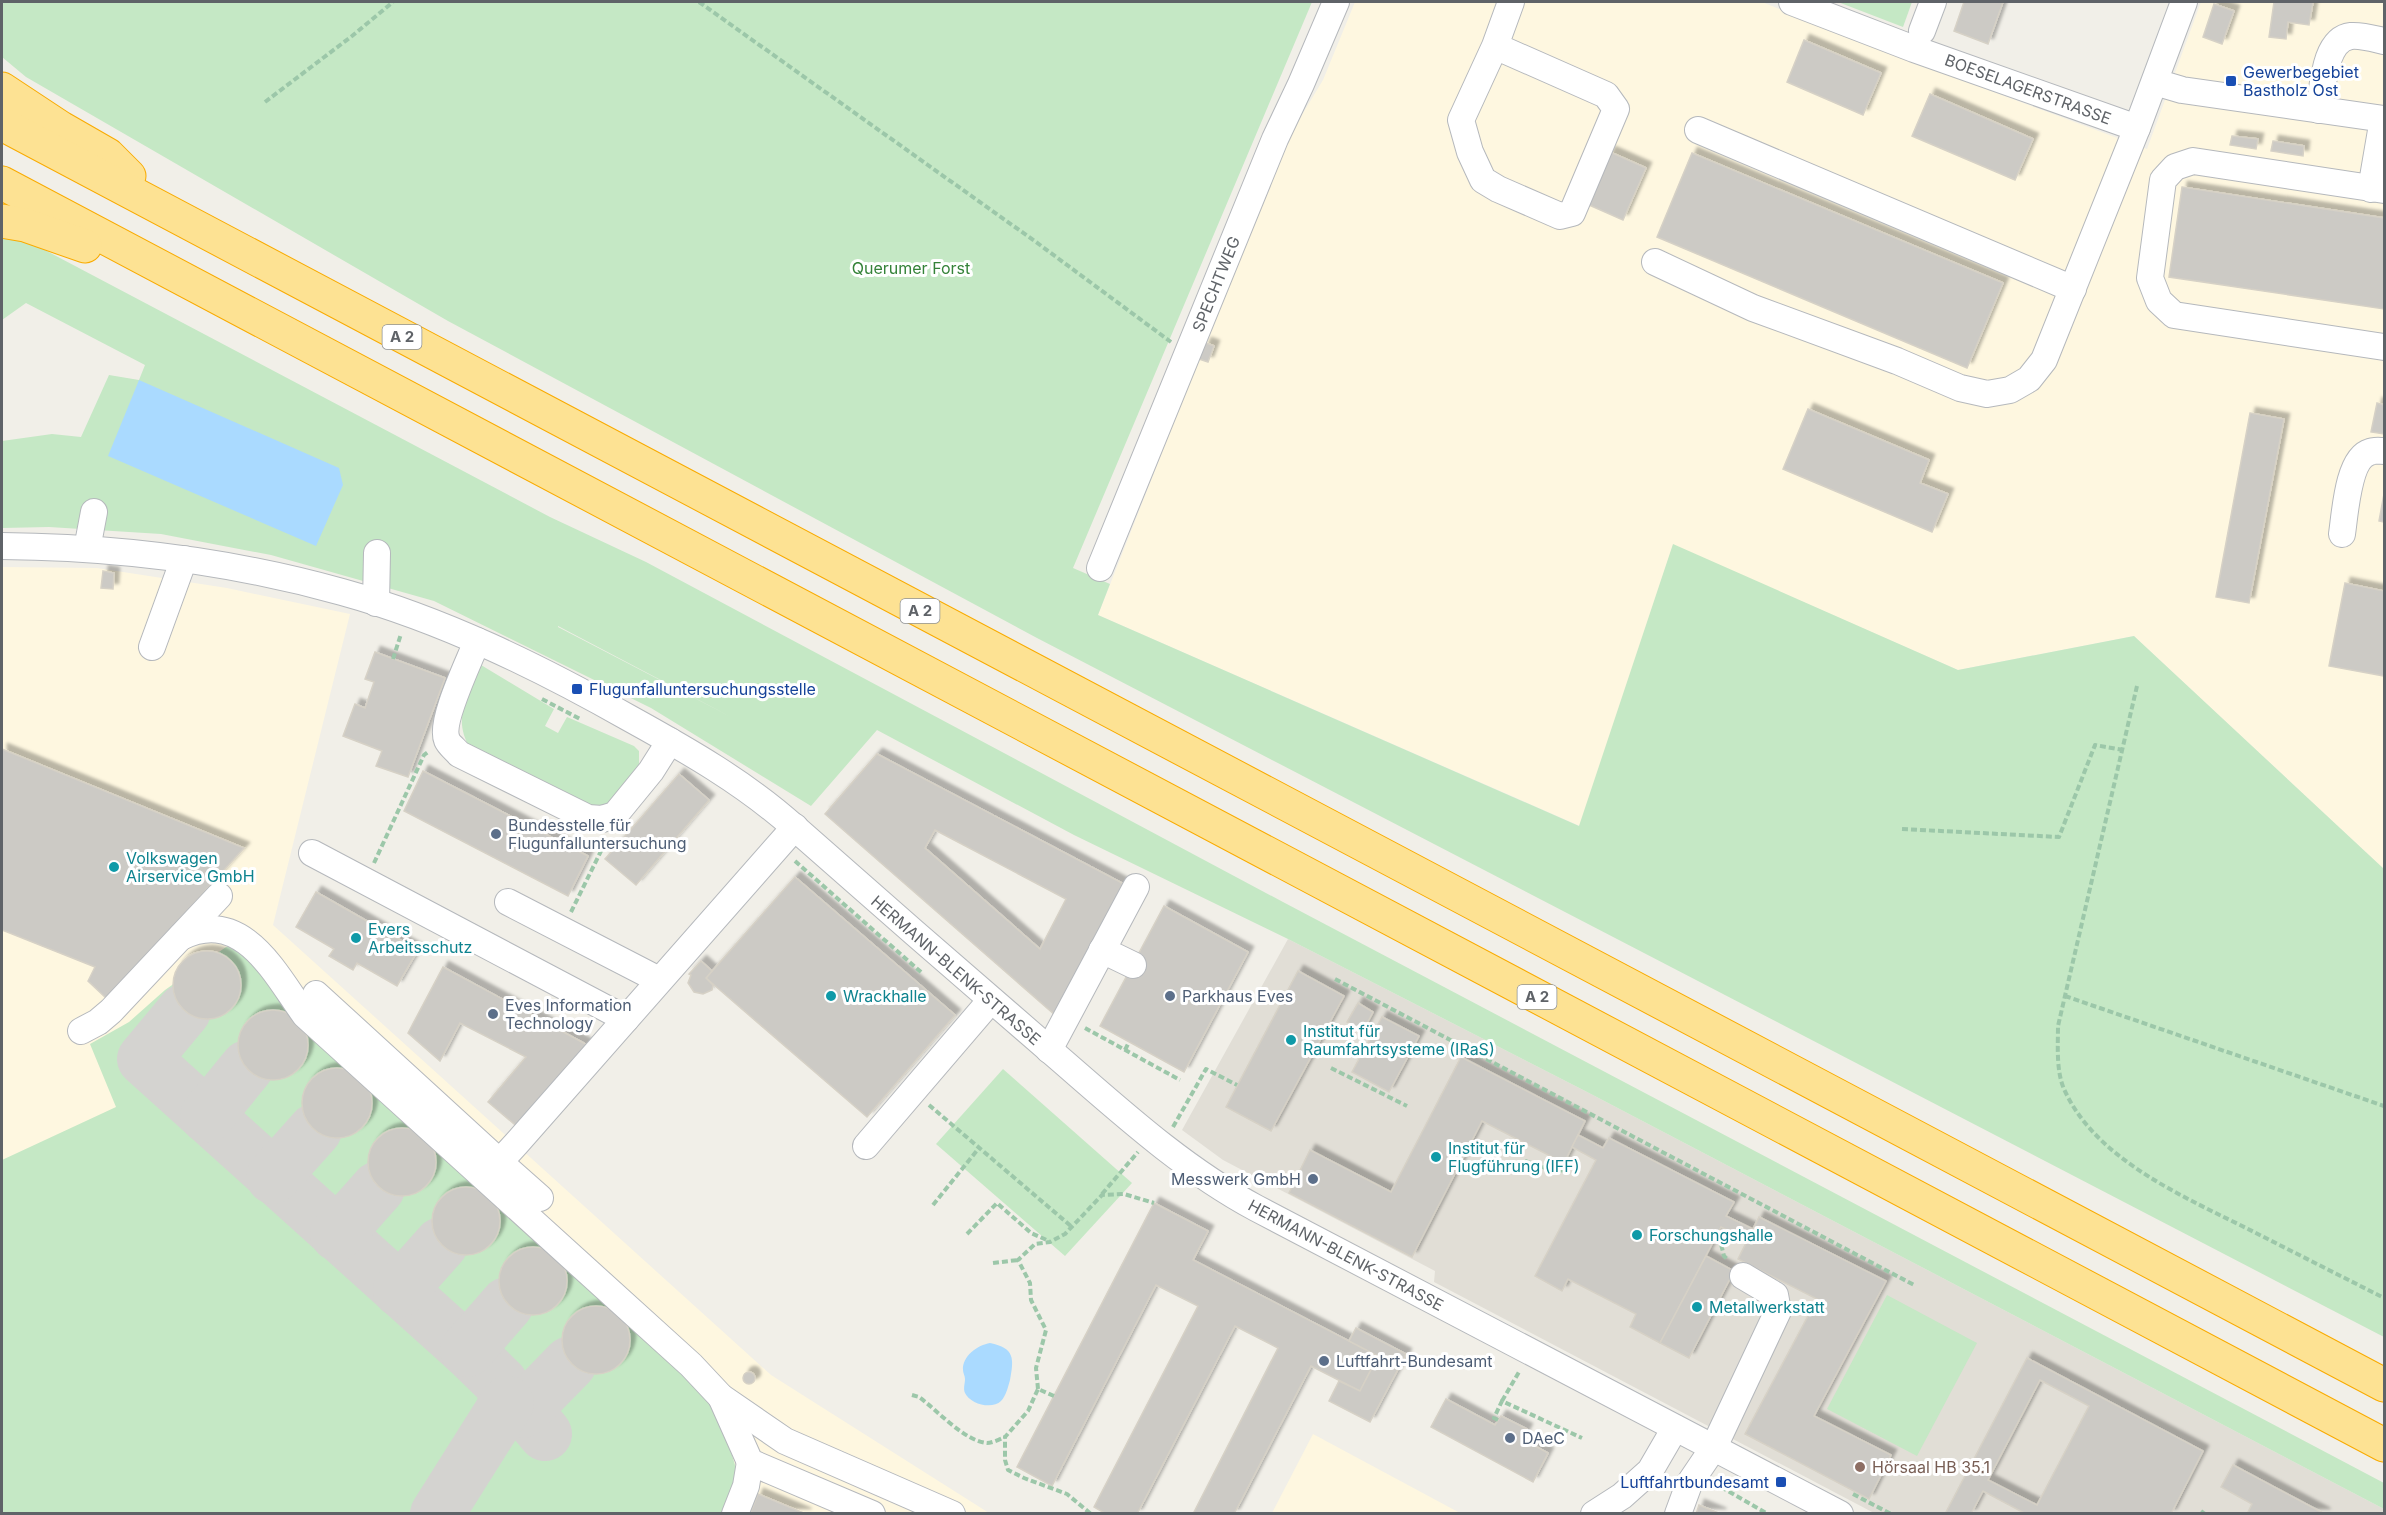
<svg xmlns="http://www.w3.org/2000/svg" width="2386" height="1515" viewBox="0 0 2386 1515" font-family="Inter,sans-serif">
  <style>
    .commercial { fill: #fef7e0 }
    .education { fill: #e1ded6 }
    .green { fill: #c5e8c5; fill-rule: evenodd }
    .water { fill: #aadaff }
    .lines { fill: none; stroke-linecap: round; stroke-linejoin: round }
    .taxiway { stroke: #d4d3d0; stroke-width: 54 }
    .building { fill: #cccac5; stroke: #d6d1c6; stroke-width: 1.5; fill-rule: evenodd; filter: url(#shadow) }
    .minor-casing { stroke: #b5b8bc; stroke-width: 28 }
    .highway-casing { stroke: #f9ab00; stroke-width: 35 }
    .path { stroke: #9cc7a9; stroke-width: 4; stroke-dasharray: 6 3; stroke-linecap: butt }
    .minor { stroke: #fff; stroke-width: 26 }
    .highway { stroke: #fde293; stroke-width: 33 }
    .transit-dot { fill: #1a4fb4; stroke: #fff; stroke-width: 2 }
    .service-dot { fill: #5c6f8a; stroke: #fff; stroke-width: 2 }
    .culture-dot { fill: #0f9aa8; stroke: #fff; stroke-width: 2 }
    .education-dot { fill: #8d6e63; stroke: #fff; stroke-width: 2 }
    .labels { text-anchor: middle; stroke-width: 6; stroke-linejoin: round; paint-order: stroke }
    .shield { fill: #fff; stroke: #8f9295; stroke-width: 1.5 }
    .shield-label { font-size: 15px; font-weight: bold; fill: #5f6368 }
    .transit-label { font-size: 16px; fill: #164399; stroke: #fff; text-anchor: start }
    .street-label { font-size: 16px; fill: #5f6368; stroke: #fff }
    .park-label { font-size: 16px; fill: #348238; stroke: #fff }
    .service-label { font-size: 16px; fill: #4e5e75; stroke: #fff; text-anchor: start }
    .culture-label { font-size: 16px; fill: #0d838f; stroke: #fff; text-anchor: start }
    .education-label { font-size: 16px; fill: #785e54; stroke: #fff; text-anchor: start }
  </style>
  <defs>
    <filter id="shadow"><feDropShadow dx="5.5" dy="-5.5" stdDeviation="1.5" flood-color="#0004"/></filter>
  </defs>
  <rect width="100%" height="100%" fill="#f1efe8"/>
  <g class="commercial">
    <polygon points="1355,2 1762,2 1921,65 2147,149 2201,2 2384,2 2384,869 2134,636 1958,670 1673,545 1580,826 1098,615 1282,148 1323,80"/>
    <polygon points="2,567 97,568 227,588 350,614 273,925 771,1375 989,1513 2,1514"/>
    <polygon points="1313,1434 1460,1513 1272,1513"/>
  </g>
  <polygon class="education" points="1288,939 1589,1093 2384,1509 2384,1513 1874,1513 1434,1282 1435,1271 1223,1160 1182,1130"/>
  <g class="green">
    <polygon points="2,2 1312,2 1073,568 1110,584 1098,615 1579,826 1673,544 1958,670 2134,636 2384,869 2384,1337 1037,638 448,321 26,77 2,57"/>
    <polygon points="1838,2 1912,2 1903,27"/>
    <path d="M 2,222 L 24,239 L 550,517 L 646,562 L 1283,902 L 2384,1483 L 2384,1509 L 1589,1093 L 1288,939 L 1074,835 L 877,730 L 811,806 L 651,708 L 434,601 L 271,555 L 161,534 L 49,527 L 2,528 L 2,441 L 52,434 L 81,437 L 109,375 L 139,380 L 145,365 L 26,303 L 2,320 ZM 558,626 L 731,717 L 558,627 Z"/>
    <path d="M 481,665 L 554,709 L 545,726 L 558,733 L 567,717 L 634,746 L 639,751 L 639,773 L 628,795 L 596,809 L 471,750 C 451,718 468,695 481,665 Z"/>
    <polygon points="226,947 246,948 703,1389 726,1435 738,1475 723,1513 2,1513 2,1160 116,1107 90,1044 129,1022 165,990"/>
    <polygon points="1003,1069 1132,1183 1065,1256 936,1144"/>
    <polygon points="1887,1295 1977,1343 1917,1456 1827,1409"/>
  </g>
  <g class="water">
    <polygon points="139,380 339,468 343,485 316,546 108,456"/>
    <path d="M 990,1343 C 1015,1348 1014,1359 1010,1380 C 1008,1387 1006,1396 1001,1401 C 992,1410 970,1404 965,1393 C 963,1388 965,1384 965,1379 C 965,1376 963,1373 963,1370 C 962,1356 978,1345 990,1343 Z"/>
  </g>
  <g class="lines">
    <g class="taxiway">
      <path d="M 184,1011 L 144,1059 L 467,1350 L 501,1383 L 507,1403 C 523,1405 535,1422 545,1434"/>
      <polyline points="207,1116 247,1067"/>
      <polyline points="273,1177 315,1130"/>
      <polyline points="337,1234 378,1188"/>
      <polyline points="400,1290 441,1244"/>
      <polyline points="467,1350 507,1304"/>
      <polyline points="523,1411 570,1363"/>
      <polyline points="437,1514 507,1403"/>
    </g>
  </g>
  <g class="building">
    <polygon points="1964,2 2003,2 1988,44 1954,31"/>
    <polygon points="2274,2 2313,2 2309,25 2288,22 2286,39 2269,37"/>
    <polygon points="2214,4 2234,11 2222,44 2203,37"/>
    <polygon points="1804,40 1881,73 1863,115 1787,82"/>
    <polygon points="1930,94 2033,139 2015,180 1912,136"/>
    <polygon points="2232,136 2258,139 2256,149 2230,145"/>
    <polygon points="2273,141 2304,146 2303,156 2271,151"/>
    <polygon points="1610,152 1646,168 1623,220 1587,204"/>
    <polygon points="1692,153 2003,283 1967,368 1657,237"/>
    <polygon points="2182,187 2384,218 2384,309 2169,277"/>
    <polygon points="1206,343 1214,346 1208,362 1199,359"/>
    <polygon points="2377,403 2384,405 2384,434 2371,432"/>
    <polygon points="1808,409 1929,460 1920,483 1948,494 1932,532 1783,469"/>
    <polygon points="2250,413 2284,419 2249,603 2216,597"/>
    <polygon points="2384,494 2384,522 2379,521"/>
    <polygon points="103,571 114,573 113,589 101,588"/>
    <polygon points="2345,583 2384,591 2384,676 2329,666"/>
    <polygon points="375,652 445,678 408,777 376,766 382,751 343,736 355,704 365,708 374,682 365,679"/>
    <polygon points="2,749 244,848 107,999 88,981 95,967 2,930"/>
    <path d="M 877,754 L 1124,884 L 1055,1015 L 825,814 ZM 935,830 L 1066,899 L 1040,949 L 925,848 Z"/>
    <polygon points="423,771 588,856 568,896 404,811"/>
    <polygon points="679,774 709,800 636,885 605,859"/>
    <polygon points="795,877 955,1015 867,1117 706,978"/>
    <polygon points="316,892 418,950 397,986 357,963 353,970 329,956 334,949 296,927"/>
    <polygon points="1164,906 1248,952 1184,1072 1100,1026"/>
    <circle cx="207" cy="985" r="34"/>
    <polygon points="701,961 712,971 706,978 713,985 712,990 703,994 694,992 688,983 691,975 689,974"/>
    <polygon points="443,967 591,1047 520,1129 488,1102 526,1057 460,1023 440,1061 408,1033"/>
    <polygon points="1298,971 1344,996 1271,1131 1226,1107"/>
    <polygon points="1358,1003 1373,1012 1363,1031 1347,1022"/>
    <circle cx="273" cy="1045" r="35"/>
    <polygon points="1382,1017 1419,1036 1389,1092 1352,1072"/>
    <polygon points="1461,1057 1585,1121 1564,1163 1482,1121 1412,1257 1289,1193 1310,1150 1391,1192"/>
    <circle cx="337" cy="1103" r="35"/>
    <circle cx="402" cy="1162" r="34"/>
    <polygon points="1578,1135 1603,1148 1609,1138 1734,1202 1726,1216 1753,1229 1747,1240 1721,1227 1660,1343 1630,1327 1636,1314 1568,1279 1562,1291 1535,1276 1596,1160 1572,1147"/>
    <circle cx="466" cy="1221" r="34"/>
    <polygon points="1154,1203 1208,1231 1193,1260 1378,1356 1360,1391 1311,1366 1234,1514 1193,1514 1278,1348 1235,1326 1137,1514 1106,1514 1094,1507 1198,1306 1156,1285 1052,1486 1017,1467"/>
    <polygon points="1759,1217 1886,1281 1814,1416 1891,1455 1869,1499 1745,1434 1817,1299 1738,1259"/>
    <circle cx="533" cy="1281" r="34"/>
    <polygon points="1706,1256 1734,1271 1689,1358 1660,1343"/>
    <circle cx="596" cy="1340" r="34"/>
    <polygon points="1356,1328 1406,1354 1370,1422 1329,1401 1339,1381 1360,1391 1378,1356 1349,1341"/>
    <path d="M 2027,1358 L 2203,1451 L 2171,1514 L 2026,1514 L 1983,1491 L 1971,1514 L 1945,1514 ZM 2040,1380 L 2089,1406 L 2037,1505 L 1988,1480 Z"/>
    <circle cx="749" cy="1378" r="6"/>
    <polygon points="1446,1399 1495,1425 1501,1416 1527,1429 1522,1439 1548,1453 1533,1482 1431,1427"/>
    <polygon points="2233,1465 2325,1514 2247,1514 2252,1504 2221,1487"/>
    <polygon points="758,1494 806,1514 750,1514"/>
    <polygon points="1699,1505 1721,1514 1696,1514"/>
  </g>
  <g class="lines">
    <g class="minor-casing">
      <g id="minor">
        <polyline points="1792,2 1914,49 2137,128 2184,2"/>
        <polyline points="1922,31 1933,2"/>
        <polyline points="1495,46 1606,95 1616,109 1572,213 1560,216 1498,189 1483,180 1470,152 1461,120 1495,46 1511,2"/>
        <polyline points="2155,82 2182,90 2384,119"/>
        <path d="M 2319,110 C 2323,88 2324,39 2351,36 C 2361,35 2375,39 2384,41"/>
        <polyline points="1698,130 2073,289"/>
        <polyline points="2371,189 2383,119"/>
        <polyline points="2384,190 2193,161 2175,167 2163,180 2150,278 2159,301 2174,315 2384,347"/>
        <polyline points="1655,262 1753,308 1897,361 1960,388 1987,394 2010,390 2029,379 2044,360 2137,128"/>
        <path d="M 2342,534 C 2345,514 2348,458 2370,452 C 2374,450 2380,451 2384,451"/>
        <path d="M 2,546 C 116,547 231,561 342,592 C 443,620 539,667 629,718 C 687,750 745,783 794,827 C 880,903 966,978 1053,1053 C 1118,1109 1180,1167 1256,1208 L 1840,1514"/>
        <polyline points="87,549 94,512"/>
        <polyline points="1100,568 1275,139 1301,84 1336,2"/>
        <polyline points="376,603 377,553"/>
        <path d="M 477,641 C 470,660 439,722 447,740 C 449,745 456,750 459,754 L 588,818 L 602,819 L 615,815 L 651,771 L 670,741"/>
        <polyline points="152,647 184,559"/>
        <polyline points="312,853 626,1019"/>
        <polyline points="508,902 659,980"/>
        <path d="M 181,937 C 243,906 275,974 305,1015 L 691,1365 L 721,1397 L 785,1441 L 952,1514"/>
        <polyline points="1102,950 1133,965"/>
        <polyline points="316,994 492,1155 500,1158 505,1156 516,1144 795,827"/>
        <polyline points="81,1031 98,1022 111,1011 219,896"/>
        <polyline points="1049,1050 1136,887"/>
        <polyline points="866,1146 991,1000"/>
        <polyline points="505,1156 503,1160 505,1167 540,1198"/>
        <polyline points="721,1397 750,1462 872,1514"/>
        <polyline points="735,1514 746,1486 750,1462"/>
        <polyline points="1594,1514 1622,1496 1650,1471 1675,1428"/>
        <polyline points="1678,1514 1689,1484 1714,1447 1778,1311 1775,1295 1743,1276"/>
      </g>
    </g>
    <g class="highway-casing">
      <g id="highway">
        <polyline points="2,89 61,128 108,155 129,176"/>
        <polyline points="2,124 2384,1385"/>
        <polyline points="2,183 2384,1445"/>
        <polyline points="2,221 25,225 85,246"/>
      </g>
    </g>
    <g class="path">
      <polyline points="699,2 1036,242 1171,342"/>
      <polyline points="265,102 352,36 393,2"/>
      <polyline points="393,659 401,634"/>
      <path d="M 2137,686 L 2058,1026 C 2058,1045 2056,1071 2064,1089 C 2096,1161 2187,1198 2254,1232 C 2297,1254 2341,1276 2384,1298"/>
      <polyline points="542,699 580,719"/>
      <polyline points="1902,829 2059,837 2095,745 2123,750"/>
      <polyline points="795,861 922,973"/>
      <polyline points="374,863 424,755 428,752"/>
      <polyline points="571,912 604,845 604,840"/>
      <polyline points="1335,979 1914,1285"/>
      <polyline points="2065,996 2384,1106"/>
      <polyline points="1085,1028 1180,1080"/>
      <polyline points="1125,1050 1129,1042"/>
      <polyline points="1331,1068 1407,1106"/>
      <polyline points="929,1105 1072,1227"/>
      <polyline points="1173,1127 1206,1069 1237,1085"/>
      <polyline points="1525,1161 1554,1171 1568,1170"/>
      <polyline points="1102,1194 1138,1152"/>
      <polyline points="933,1205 979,1148"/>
      <polyline points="967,1234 997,1203 1031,1233 1049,1241"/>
      <polyline points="1719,1236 1724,1256 1728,1260"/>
      <polyline points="993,1263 1018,1260"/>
      <polyline points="1038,1389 1036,1368 1046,1330 1031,1300 1030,1283 1018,1260 1035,1244 1050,1242 1065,1234 1102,1195 1124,1194 1154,1203"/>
      <path d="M 912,1395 L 919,1397 C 937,1410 964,1441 987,1443 C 992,1443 1000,1439 1005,1437"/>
      <polyline points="1054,1396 1038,1389 1028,1411 1005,1437 1005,1460 1008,1470 1024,1478 1067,1494 1091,1514"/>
      <polyline points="1502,1401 1519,1372"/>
      <polyline points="1498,1420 1494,1418 1502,1401 1582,1438"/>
      <polyline points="1714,1482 1720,1486 1732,1482"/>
      <polyline points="1721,1487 1768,1514"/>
      <polyline points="1853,1494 1891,1514"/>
      <polyline points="2201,1511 2205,1514"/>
    </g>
    <use href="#minor" class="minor"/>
    <use href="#highway" class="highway"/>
  </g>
  <g class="transit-dot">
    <rect x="2225" y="75" width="12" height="12" rx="3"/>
    <rect x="571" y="683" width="12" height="12" rx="3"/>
    <rect x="1775" y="1476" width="12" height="12" rx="3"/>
  </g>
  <g class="service-dot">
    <circle cx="496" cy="834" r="6"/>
    <circle cx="1170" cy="996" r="6"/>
    <circle cx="493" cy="1014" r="6"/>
    <circle cx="1313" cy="1179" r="6"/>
    <circle cx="1324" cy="1361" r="6"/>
    <circle cx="1510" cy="1438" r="6"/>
  </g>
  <g class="culture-dot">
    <circle cx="114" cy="867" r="6"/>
    <circle cx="356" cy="938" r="6"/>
    <circle cx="831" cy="996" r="6"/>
    <circle cx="1291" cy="1040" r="6"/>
    <circle cx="1436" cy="1157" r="6"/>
    <circle cx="1637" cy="1235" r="6"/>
    <circle cx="1697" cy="1307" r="6"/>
  </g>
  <circle class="education-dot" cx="1860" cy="1467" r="6"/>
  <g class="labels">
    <g class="shield">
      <rect x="382.5" y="325" width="39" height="24" rx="4.5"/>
      <rect x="900.5" y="599" width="39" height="24" rx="4.5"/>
      <rect x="1517.5" y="985" width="39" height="24" rx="4.5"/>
    </g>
    <g class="shield-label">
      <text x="402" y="342">A 2</text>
      <text x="920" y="616">A 2</text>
      <text x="1537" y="1002">A 2</text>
    </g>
    <g class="transit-label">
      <text x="2243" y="78">Gewerbegebiet<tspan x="2243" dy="18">Bastholz Ost</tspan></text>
      <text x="589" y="695">Flugunfalluntersuchungsstelle</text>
      <text x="1769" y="1488" text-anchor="end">Luftfahrtbundesamt</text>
    </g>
    <g class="street-label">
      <text transform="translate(2028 89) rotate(20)" y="6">BOESELAGERSTRASSE</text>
      <text transform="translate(1216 284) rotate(-68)" y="6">SPECHTWEG</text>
      <text transform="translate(956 970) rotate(41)" y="6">HERMANN-BLENK-STRASSE</text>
      <text transform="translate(1346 1255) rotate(28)" y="6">HERMANN-BLENK-STRASSE</text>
    </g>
    <g class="park-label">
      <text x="911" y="274">Querumer Forst</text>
    </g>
    <g class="service-label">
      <text x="508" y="831">Bundesstelle für<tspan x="508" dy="18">Flugunfalluntersuchung</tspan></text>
      <text x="1182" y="1002">Parkhaus Eves</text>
      <text x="505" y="1011">Eves Information<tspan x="505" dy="18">Technology</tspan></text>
      <text x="1301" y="1185" text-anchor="end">Messwerk GmbH</text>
      <text x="1336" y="1367">Luftfahrt-Bundesamt</text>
      <text x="1522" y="1444">DAeC</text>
    </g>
    <g class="culture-label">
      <text x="126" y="864">Volkswagen<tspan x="126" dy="18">Airservice GmbH</tspan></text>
      <text x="368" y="935">Evers<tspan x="368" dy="18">Arbeitsschutz</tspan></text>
      <text x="843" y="1002">Wrackhalle</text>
      <text x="1303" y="1037">Institut für<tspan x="1303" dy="18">Raumfahrtsysteme (IRaS)</tspan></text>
      <text x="1448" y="1154">Institut für<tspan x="1448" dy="18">Flugführung (IFF)</tspan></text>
      <text x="1649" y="1241">Forschungshalle</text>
      <text x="1709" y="1313">Metallwerkstatt</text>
    </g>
    <g class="education-label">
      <text x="1872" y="1473">Hörsaal HB 35.1</text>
    </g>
  </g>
  <rect width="2386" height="1515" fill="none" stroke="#5f6368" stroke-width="6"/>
</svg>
